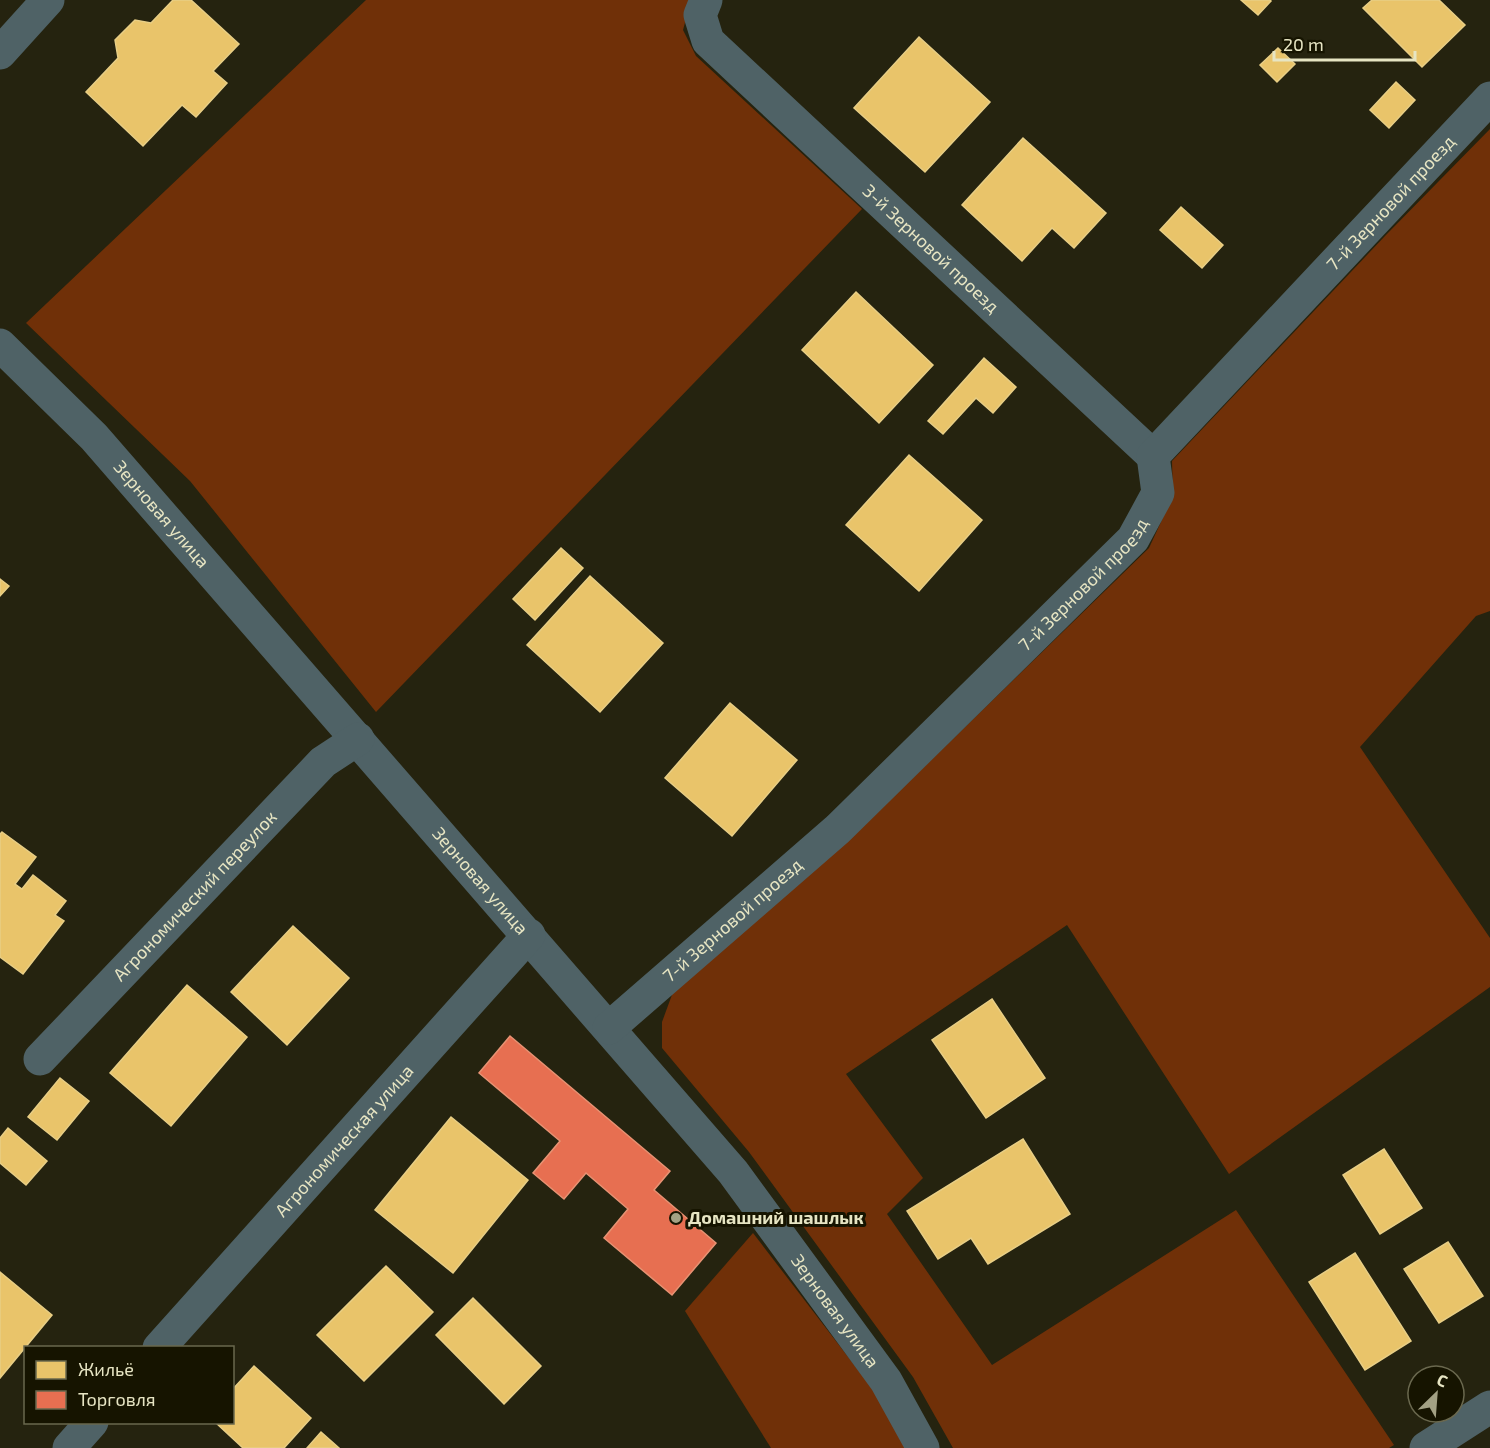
<svg xmlns="http://www.w3.org/2000/svg" width="1490" height="1448" viewBox="0 0 1490 1448" font-family="'Exo 2',sans-serif">
  <style>
    .green { fill: #703008 }
    .homes { fill: #e9c46a; stroke: #e8ce85; stroke-width: 1.5 }
    .shops { fill: #e76f51; stroke: #e79273; stroke-width: 1.5 }
    .lines { fill: none; stroke-linecap: round; stroke-linejoin: round }
    .minor { stroke: #4f6266; stroke-width: 33 }
    .poi-dot { fill: #a3a184; stroke: #161400; stroke-width: 2 }
    .labels { text-anchor: middle; stroke-width: 6; stroke-linejoin: round; paint-order: stroke }
    .street-label { font-size: 18px; fill: #e7e5c3; stroke: #161400 }
    .poi-label { font-size: 18px; font-weight: bold; fill: #e7e5c3; stroke: #161400; text-anchor: start }
  </style>
  <rect width="100%" height="100%" fill="#25230f"/>
  <g class="green">
    <polygon points="366,0 691,0 683,30 696,56 862,209 376,712 190,481 26,323"/>
    <polygon points="1490,129 1490,611 1476,616 1360,747 1490,938 1490,987 1229,1174 1067,925 846,1074 923,1178 887,1214 992,1365 1236,1210 1394,1445 1389,1448 953,1448 913,1377 749,1152 662,1048 662,1022 673,992 852,837 1149,548 1173,496 1172,461 1385,236"/>
    <polygon points="753,1233 875,1392 905,1448 771,1448 685,1311"/>
  </g>
  <g class="homes">
    <polygon points="173,0 191,0 239,44 213,71 227,83 196,117 182,105 143,146 86,92 118,58 115,40 135,20 151,23"/>
    <polygon points="1241,0 1270,0 1271,1 1258,15"/>
    <polygon points="1372,0 1439,0 1465,25 1422,67 1363,8"/>
    <polygon points="919,37 990,102 925,172 854,108"/>
    <polygon points="1278,48 1295,64 1277,82 1260,65"/>
    <polygon points="1396,82 1415,100 1389,128 1370,110"/>
    <polygon points="1023,138 1106,213 1074,248 1052,228 1022,261 962,205"/>
    <polygon points="1181,207 1223,245 1202,268 1160,230"/>
    <polygon points="856,292 933,365 879,423 802,350"/>
    <polygon points="984,358 1016,387 993,413 976,398 943,434 928,421"/>
    <polygon points="909,455 982,520 919,591 846,525"/>
    <polygon points="561,548 583,568 535,620 513,599"/>
    <polygon points="590,576 663,643 600,712 527,645"/>
    <polygon points="0,579 9,586 0,596"/>
    <polygon points="730,703 797,760 732,836 665,778"/>
    <polygon points="2,832 36,857 15,884 22,889 33,875 66,901 55,915 64,921 23,974 0,957 0,834"/>
    <polygon points="293,926 349,978 287,1045 231,992"/>
    <polygon points="187,985 247,1037 171,1126 110,1073"/>
    <polygon points="992,999 1045,1078 986,1118 932,1040"/>
    <polygon points="60,1078 89,1101 57,1140 28,1117"/>
    <polygon points="451,1117 528,1180 453,1273 375,1210"/>
    <polygon points="8,1128 47,1161 26,1185 0,1163 0,1138"/>
    <polygon points="1023,1139 1070,1214 988,1264 971,1238 938,1259 907,1211"/>
    <polygon points="1384,1149 1422,1208 1380,1234 1343,1175"/>
    <polygon points="1448,1242 1483,1296 1439,1323 1404,1269"/>
    <polygon points="1355,1253 1411,1341 1365,1370 1309,1282"/>
    <polygon points="386,1266 433,1312 364,1381 317,1335"/>
    <polygon points="0,1272 52,1315 0,1378"/>
    <polygon points="473,1298 541,1366 504,1404 436,1335"/>
    <polygon points="254,1366 311,1418 284,1448 243,1448 215,1422 232,1422 232,1390"/>
    <polygon points="321,1432 339,1448 307,1448"/>
  </g>
  <polygon class="shops" points="510,1036 670,1171 654,1190 716,1243 672,1295 604,1238 628,1209 586,1173 564,1199 533,1173 560,1141 479,1073"/>
  <g class="lines">
    <g class="minor">
      <path id="s1" d="M 706,0 L 700,15 L 708,41 L 1153,456"/>
      <polyline points="0,53 48,0"/>
      <path id="s2" d="M 0,345 L 94,437 L 733,1172 L 886,1381 L 923,1448"/>
      <path id="s3" d="M 609,1028 L 838,829 L 1133,539 L 1158,493 L 1153,456 L 1490,98"/>
      <path id="s4" d="M 40,1059 L 323,762 L 358,739"/>
      <path id="s5" d="M 159,1348 L 529,935"/>
      <polyline points="69,1448 92,1422"/>
      <polyline points="1426,1448 1490,1407"/>
    </g>
  </g>
  <circle class="poi-dot" cx="676" cy="1218" r="6"/>
  <g class="labels">
    <g class="street-label">
      <text dy="6" stroke="none"><textPath href="#s3" startOffset="1154">7-й Зерновой проезд</textPath></text>
      <text dy="6" stroke="none"><textPath href="#s1" startOffset="348">3-й Зерновой проезд</textPath></text>
      <text dy="6" stroke="none"><textPath href="#s2" startOffset="234">Зерновая улица</textPath></text>
      <text dy="6" stroke="none"><textPath href="#s3" startOffset="650">7-й Зерновой проезд</textPath></text>
      <text dy="6" stroke="none"><textPath href="#s2" startOffset="720">Зерновая улица</textPath></text>
      <text dy="6" stroke="none"><textPath href="#s4" startOffset="225">Агрономический переулок</textPath></text>
      <text dy="6" stroke="none"><textPath href="#s3" startOffset="164">7-й Зерновой проезд</textPath></text>
      <text dy="6" stroke="none"><textPath href="#s5" startOffset="278">Агрономическая улица</textPath></text>
      <text dy="6" stroke="none"><textPath href="#s2" startOffset="1278">Зерновая улица</textPath></text>
    </g>
    <g class="poi-label">
      <text x="688" y="1224">Домашний шашлык</text>
    </g>
  </g>
  <rect x="24" y="1346" width="210" height="78" fill="#161400" stroke="#6a684e" stroke-width="1.5"/>
  <rect x="36" y="1361" width="30" height="18" fill="#e9c46a" stroke="#6a684e" stroke-width="1.5"/>
  <text x="78" y="1376" font-size="18" fill="#e7e5c3">Жильё</text>
  <rect x="36" y="1391" width="30" height="18" fill="#e76f51" stroke="#6a684e" stroke-width="1.5"/>
  <text x="78" y="1406" font-size="18" fill="#e7e5c3">Торговля</text>
  <g transform="translate(1436 1394) rotate(25)"><circle r="28" fill="#161400" stroke="#6a684e" stroke-width="1.5"/>
  <path d="M0-4.5L10 22L0 15L-10 22Z" fill="#a3a184"/>
  <text y="-9" font-size="16" font-weight="bold" text-anchor="middle" fill="#e7e5c3">С</text>
  </g>
  <path d="M1274 51v9h141v-9" fill="none" stroke="#e7e5c3" stroke-width="3"/>
  <text x="1283" y="51" font-size="18" fill="#e7e5c3" stroke="#161400" stroke-width="4.5" paint-order="stroke">20 m</text>
</svg>
